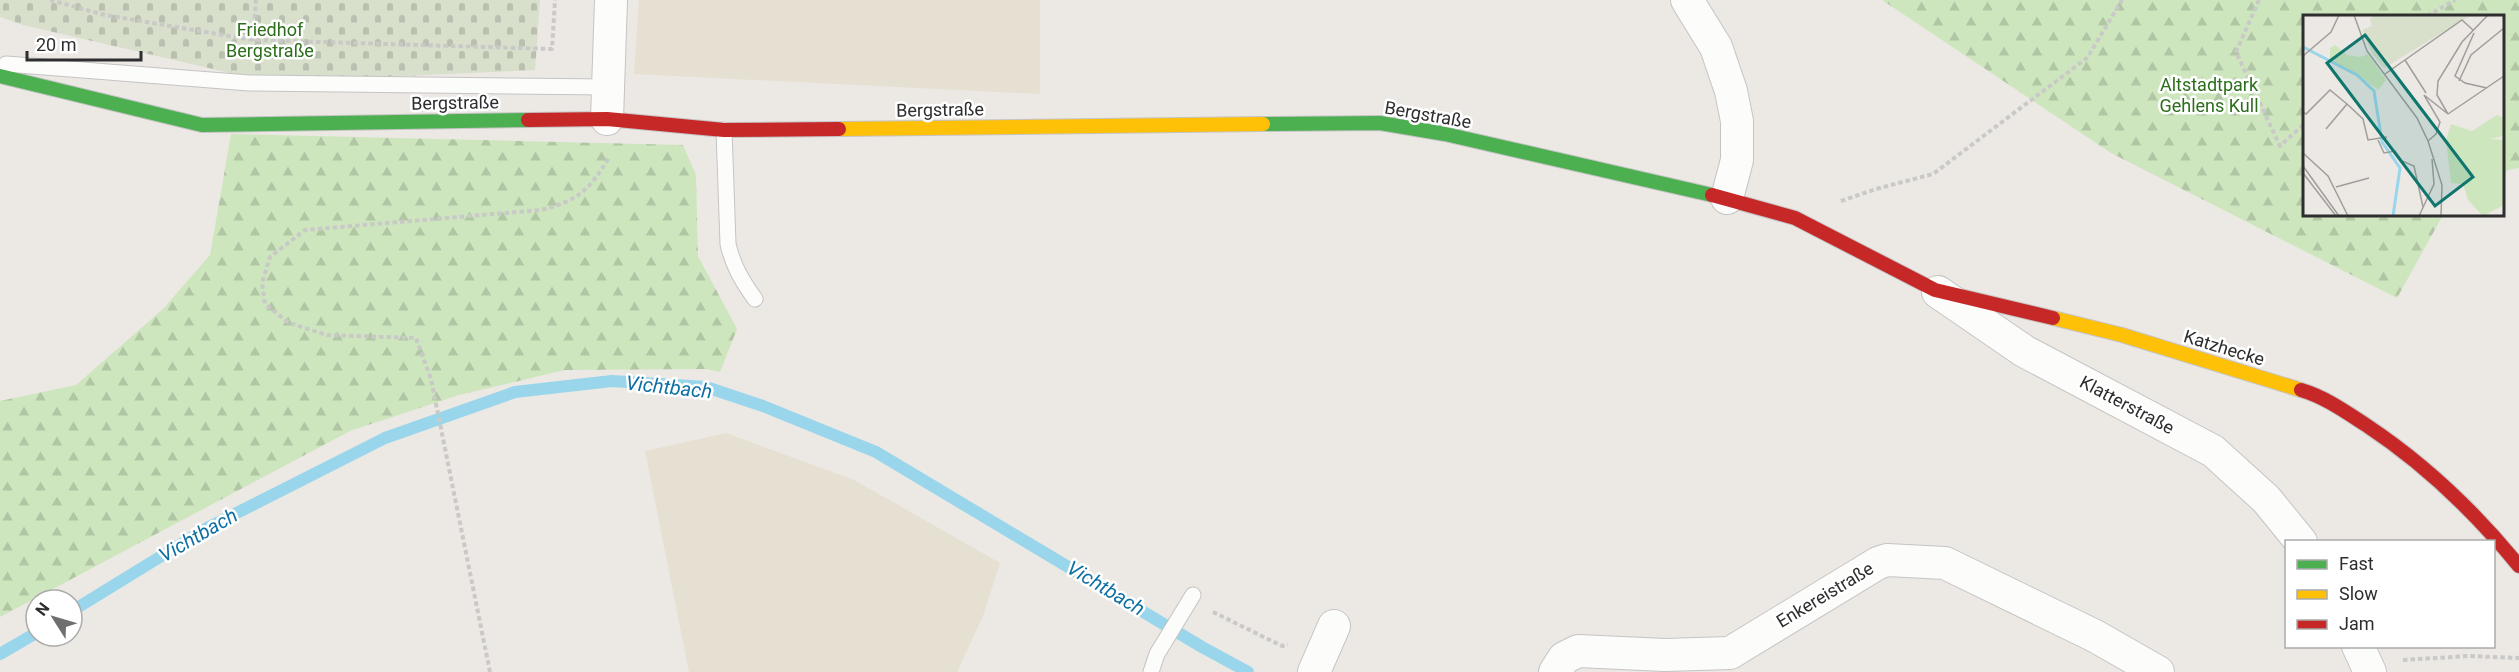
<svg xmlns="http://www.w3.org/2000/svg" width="2519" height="672" viewBox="0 0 2519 672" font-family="Roboto,sans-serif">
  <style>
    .education { fill: #e6e0d3 }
    .forest { fill: url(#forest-firs) }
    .cemetery { fill: url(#cemetery-stones) }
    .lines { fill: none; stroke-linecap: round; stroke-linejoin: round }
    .stream { stroke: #99d6ec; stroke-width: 12 }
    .lane-casing { stroke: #c5c4c5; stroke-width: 17 }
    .street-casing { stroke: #c5c4c5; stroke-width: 34 }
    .fast-casing { stroke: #c5c4c5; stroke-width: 16 }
    .slow-casing { stroke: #c5c4c5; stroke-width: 16 }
    .jam-casing { stroke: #c5c4c5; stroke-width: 16 }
    .path { stroke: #c9c9c8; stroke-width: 4; stroke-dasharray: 4.5 3; stroke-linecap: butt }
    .lane { stroke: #fcfcfb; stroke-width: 15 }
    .street { stroke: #fcfcfb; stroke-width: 32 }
    .fast { stroke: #4caf50; stroke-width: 14 }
    .slow { stroke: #ffc107; stroke-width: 14 }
    .jam { stroke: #c62828; stroke-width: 14 }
    .labels { text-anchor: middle; stroke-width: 5; stroke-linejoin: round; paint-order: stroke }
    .park-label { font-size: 18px; fill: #2c6e1b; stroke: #fff }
    .street-label { font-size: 18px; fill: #2e2e2e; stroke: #fff }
    .water-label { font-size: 20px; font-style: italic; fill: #0d6fa3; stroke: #fff }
    .inset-river { fill: none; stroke: #99d6ec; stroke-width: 3 }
    .inset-road { fill: none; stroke: #a09e9b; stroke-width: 1.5 }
    .view { fill: #0f766e; fill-opacity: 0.15; stroke: #0f766e; stroke-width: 3 }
    .inset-edge { fill: none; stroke: #2e2e2e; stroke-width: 3 }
  </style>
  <defs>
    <pattern id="forest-firs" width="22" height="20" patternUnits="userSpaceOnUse" patternTransform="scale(1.5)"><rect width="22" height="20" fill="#cee6be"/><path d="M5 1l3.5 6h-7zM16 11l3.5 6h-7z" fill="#b1c6a4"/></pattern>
    <pattern id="cemetery-stones" width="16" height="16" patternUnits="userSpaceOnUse" patternTransform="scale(1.5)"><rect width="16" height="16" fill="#d8e0cc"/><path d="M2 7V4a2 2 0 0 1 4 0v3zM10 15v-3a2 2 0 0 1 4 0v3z" fill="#bac0b0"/></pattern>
  </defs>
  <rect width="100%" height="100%" fill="#ece8e4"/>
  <g class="education">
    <polygon points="639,0 1040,0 1040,94 634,74"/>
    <polygon points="726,433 854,480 1000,563 983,616 957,672 689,672 645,451"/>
  </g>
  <g class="forest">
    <polygon points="1882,0 2519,0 2519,168 2508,170 2503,175 2502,16 2304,16 2304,214 2443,215 2397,298 2111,153"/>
    <polygon points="231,134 683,145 696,175 698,256 737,329 720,372 706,369 565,370 459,395 350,431 0,617 0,401 76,385 163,309 210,255"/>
  </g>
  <polygon class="cemetery" points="0,0 540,0 535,70 269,82 23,25 0,17"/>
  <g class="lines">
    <g class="stream">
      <polyline points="72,611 207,528 385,438 515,392 612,381 706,387 763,406 876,452 1202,647 1248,672"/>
      <polyline points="0,654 36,633"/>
    </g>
    <g class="lane-casing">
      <g id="lane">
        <polyline points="6,64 249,83 608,87"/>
        <path d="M 724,130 L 728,244 C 733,266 742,281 755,299"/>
        <polyline points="1151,672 1157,654 1193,595"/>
      </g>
    </g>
    <g class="street-casing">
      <g id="street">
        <polyline points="1687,0 1716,47 1731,91 1737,121 1737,160 1727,198"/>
        <polyline points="607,119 611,0"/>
        <polyline points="1938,292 2024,351 2213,451 2266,499 2301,542"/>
        <polyline points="2358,646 2370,672"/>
        <polyline points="1314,672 1334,626"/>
        <polyline points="1555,672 1564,658 1578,651 1665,655 1730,653 1878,563 1887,560 1945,563 2095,636 2158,672"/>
      </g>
    </g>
    <g class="fast-casing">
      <g id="fast">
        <polyline points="0,76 202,125 528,120"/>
        <polyline points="1263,124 1380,123 1445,134 1712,195"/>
      </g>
    </g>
    <g class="slow-casing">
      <g id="slow">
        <polyline points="839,129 1263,124"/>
        <polyline points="2053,318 2122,335 2301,390"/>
      </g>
    </g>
    <g class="jam-casing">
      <g id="jam">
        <polyline points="528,120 607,119 724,130 839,129"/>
        <polyline points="1712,195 1795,218 1935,290 2053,318"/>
        <path d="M 2301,390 C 2325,397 2346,412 2366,425 C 2425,464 2475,512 2519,566"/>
      </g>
    </g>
    <g class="path">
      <polyline points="50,0 105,15 253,40 552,49 555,0"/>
      <polyline points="2259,0 2236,52 2280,146 2304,124"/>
      <polyline points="2427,16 2455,0"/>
      <polyline points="252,56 256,0"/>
      <polyline points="1841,201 1876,189 1933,174 2087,58 2122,0"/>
      <polyline points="1213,612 1282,646 1288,645"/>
      <polyline points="2403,660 2469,656 2519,658"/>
      <path d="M 490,672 L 431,379 L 416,338 L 327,335 L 289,323 L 265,304 L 262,283 L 270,257 L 305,230 L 541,210 C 580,200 589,190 610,156"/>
    </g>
    <use href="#lane" class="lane"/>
    <use href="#street" class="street"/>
    <use href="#fast" class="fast"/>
    <use href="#slow" class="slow"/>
    <use href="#jam" class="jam"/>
  </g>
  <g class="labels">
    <g class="park-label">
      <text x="270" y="36">Friedhof<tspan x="270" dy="21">Bergstraße</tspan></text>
      <text x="2209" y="91">Altstadtpark<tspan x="2209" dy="21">Gehlens Kull</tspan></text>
    </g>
    <g class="street-label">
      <text transform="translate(455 103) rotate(-1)" y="6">Bergstraße</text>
      <text transform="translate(940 110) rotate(-1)" y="6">Bergstraße</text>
      <text transform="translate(1428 115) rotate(10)" y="6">Bergstraße</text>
      <text transform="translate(2224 348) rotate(17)" y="6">Katzhecke</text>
      <text transform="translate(2127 405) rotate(28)" y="6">Klatterstraße</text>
      <text transform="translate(1825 595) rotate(-31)" y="6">Enkereistraße</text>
    </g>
    <g class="water-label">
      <text transform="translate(669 387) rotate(6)" y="7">Vichtbach</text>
      <text transform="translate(198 535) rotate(-30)" y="7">Vichtbach</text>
      <text transform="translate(1106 588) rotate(31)" y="7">Vichtbach</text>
    </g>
  </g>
  <g transform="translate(2303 15)">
    <rect width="201" height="201" fill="#ece8e4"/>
    <path d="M 32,30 L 44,40 L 57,42 L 65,39 L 83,65 L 75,75 L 53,58 L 27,46 L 27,33 ZM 194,100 L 201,103 L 201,121 L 186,124 L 201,125 L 201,190 L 180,201 L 165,185 L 160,169 L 148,168 L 143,125 L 148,109 L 169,116 Z" fill="#cee6be"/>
    <path d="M 72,0 L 168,0 L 81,53 L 69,38 L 59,15 L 69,11 L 67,4 Z" fill="#d8e0cc"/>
    <path class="inset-river" d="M 0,32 L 54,60 L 71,76 L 79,127 L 97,153 L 90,201"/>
    <path class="inset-road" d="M 51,0 L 64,36 L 114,103 L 125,126 L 139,170 L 138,201M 171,18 L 152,61 L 162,68 L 184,73M 0,41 L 28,17 L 36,0M 102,45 L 123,78M 82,59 L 159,5 L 170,15M 156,66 L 168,40 L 201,13M 44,89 L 60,104 L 65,125 L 84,122M 0,97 L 3,99 L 27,75 L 44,89 L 23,114M 145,99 L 201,61M 75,125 L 81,138 L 92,136 L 99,146 L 111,151 L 120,192M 125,126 L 133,119 L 137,107 L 121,80 L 145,99 L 134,80 L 135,66 L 159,27 L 185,0M 0,138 L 25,161 L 45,201M 0,151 L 36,201M 0,158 L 33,201M 33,172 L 66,163M 116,201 L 131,169 L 129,144"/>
    <path class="view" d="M 62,20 L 170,162 L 132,191 L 24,48 Z"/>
    <rect width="201" height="201" class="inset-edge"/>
  </g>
  <rect x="2285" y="540" width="210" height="108" fill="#ffffff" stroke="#ababab" stroke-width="1.5"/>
  <rect x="2297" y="560" width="30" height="9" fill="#4caf50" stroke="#ababab" stroke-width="1.5"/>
  <text x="2339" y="570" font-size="18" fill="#2e2e2e">Fast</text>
  <rect x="2297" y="590" width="30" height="9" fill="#ffc107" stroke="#ababab" stroke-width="1.5"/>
  <text x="2339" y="600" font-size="18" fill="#2e2e2e">Slow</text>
  <rect x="2297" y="620" width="30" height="9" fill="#c62828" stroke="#ababab" stroke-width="1.5"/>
  <text x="2339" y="630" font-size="18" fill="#2e2e2e">Jam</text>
  <g transform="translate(54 618) rotate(307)"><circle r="28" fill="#ffffff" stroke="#ababab" stroke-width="1.5"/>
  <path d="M0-4.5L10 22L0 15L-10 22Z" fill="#706f6e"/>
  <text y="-9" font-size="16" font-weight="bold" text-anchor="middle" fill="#2e2e2e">N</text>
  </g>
  <path d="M27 51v9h114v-9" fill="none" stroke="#2e2e2e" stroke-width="3"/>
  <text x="36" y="51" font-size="18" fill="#2e2e2e" stroke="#ffffff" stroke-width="4.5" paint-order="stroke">20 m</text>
</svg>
